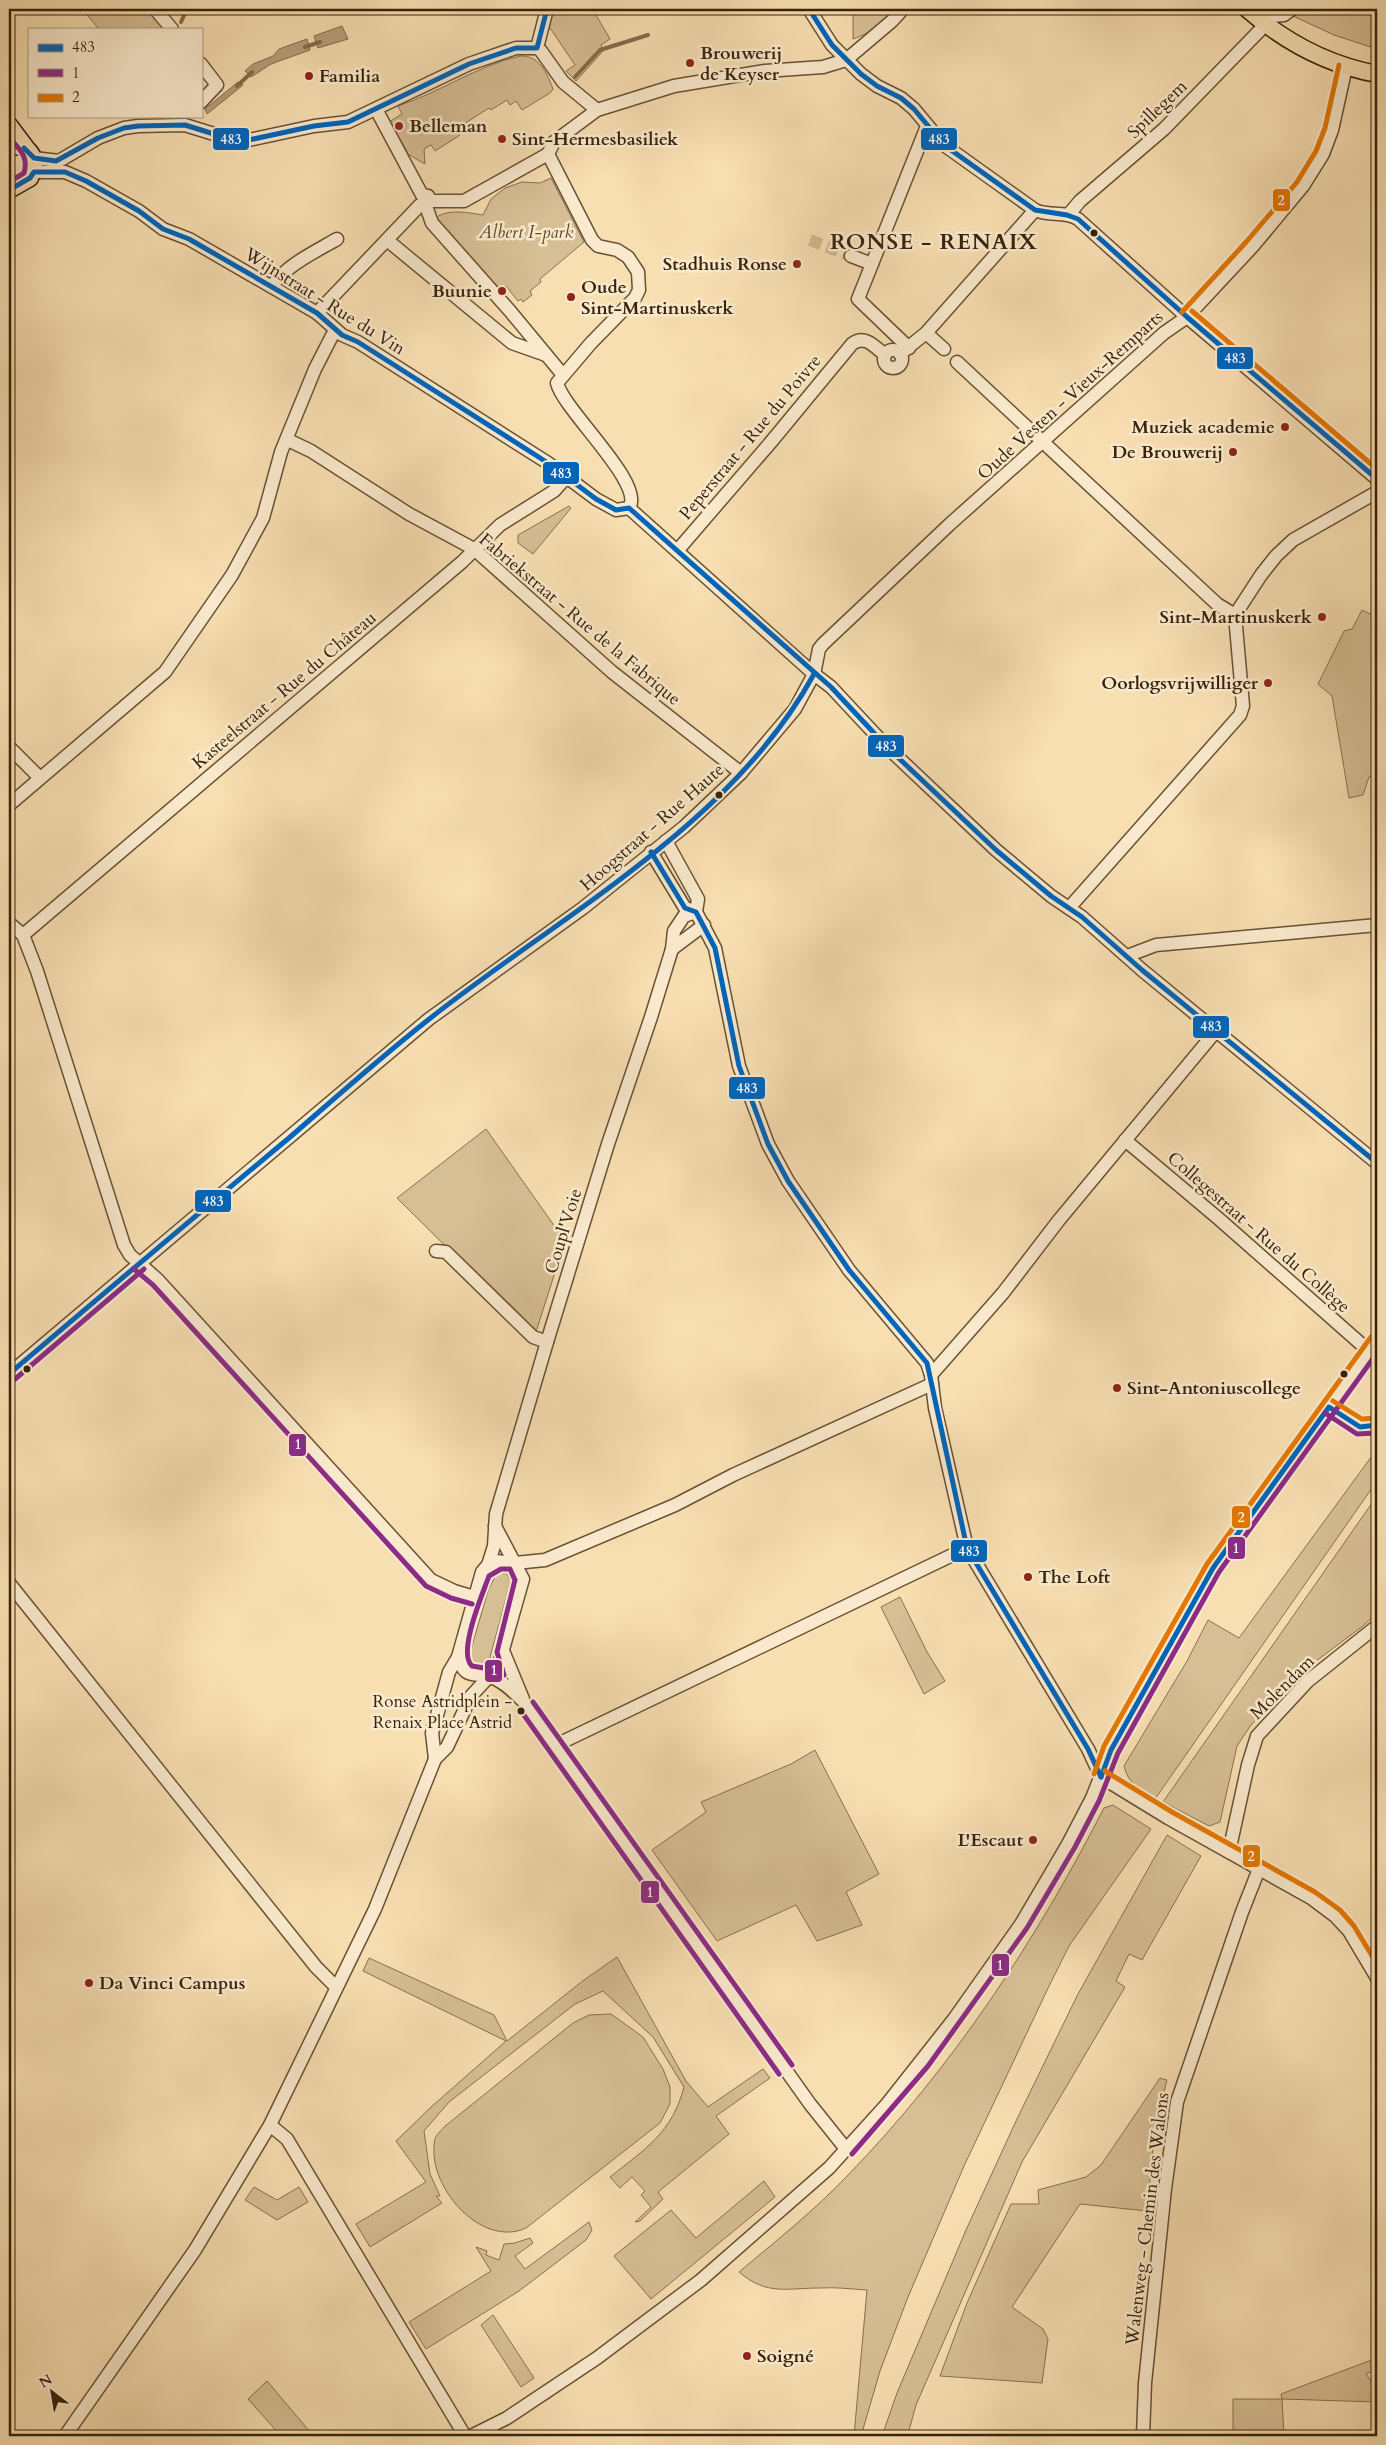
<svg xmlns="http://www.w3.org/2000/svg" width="1386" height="2445" viewBox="0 0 1386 2445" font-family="Cardo,serif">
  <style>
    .green { fill: #d7bf95; stroke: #887050 }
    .water { fill: #b79f79; stroke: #846d4d }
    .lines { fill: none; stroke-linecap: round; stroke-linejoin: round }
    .stream { stroke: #846d4d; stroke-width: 4 }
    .minor-tunnel { stroke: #d2b990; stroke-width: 12; stroke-dasharray: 12 6; stroke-linecap: butt }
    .minor-casing { stroke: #685134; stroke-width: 15 }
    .major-casing { stroke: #38220a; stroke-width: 19 }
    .minor { stroke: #faeacd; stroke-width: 12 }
    .major { stroke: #f8dfb2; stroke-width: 16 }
    .bus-1-casing { stroke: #faeacd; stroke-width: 9 }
    .bus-2-casing { stroke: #faeacd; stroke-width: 9 }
    .bus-3-casing { stroke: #faeacd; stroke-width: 9 }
    .bus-1 { stroke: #0065bd; stroke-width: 5 }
    .bus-2 { stroke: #8c2b87; stroke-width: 5 }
    .bus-3 { stroke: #e67800; stroke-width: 5 }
    .poi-dot { fill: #8f2418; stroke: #faeacd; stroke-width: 2 }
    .bus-dot { fill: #38220a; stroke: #faeacd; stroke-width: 2 }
    .labels { text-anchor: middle; stroke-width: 5; stroke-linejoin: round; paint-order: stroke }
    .bus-label { font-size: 17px; fill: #38220a; stroke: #faeacd; text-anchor: end }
    .poi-label { font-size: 18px; font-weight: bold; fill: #38220a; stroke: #faeacd; text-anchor: start }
    .street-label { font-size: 18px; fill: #38220a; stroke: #faeacd }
    .park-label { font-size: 18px; font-style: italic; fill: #60492d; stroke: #faeacd }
    .district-label { font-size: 22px; font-weight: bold; letter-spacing: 1px; fill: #38220a; stroke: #faeacd }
    .line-badge { stroke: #faeacd; stroke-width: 2 }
    .badge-label { font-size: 14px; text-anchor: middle; font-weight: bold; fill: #fff }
  </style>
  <rect width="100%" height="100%" fill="#f8dfb2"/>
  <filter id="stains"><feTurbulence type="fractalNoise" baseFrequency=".004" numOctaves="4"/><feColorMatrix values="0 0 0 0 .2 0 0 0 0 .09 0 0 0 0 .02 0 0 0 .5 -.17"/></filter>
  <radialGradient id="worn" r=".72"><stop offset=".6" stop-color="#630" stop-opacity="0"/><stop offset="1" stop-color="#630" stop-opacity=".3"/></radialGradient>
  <g class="green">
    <polygon points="82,9 148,9 165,29 99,29"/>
    <polygon points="553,9 595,9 593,10 610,39 601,45 603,51 576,81 566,71 575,65 548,25"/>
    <path d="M 819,9 L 895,9 C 883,23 871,33 853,39 L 853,14 L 820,12 Z"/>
    <polygon points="1300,9 1377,9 1377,49 1334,35 1293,16"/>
    <path d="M 520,56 C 539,55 547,73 553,89 L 550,93 L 522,110 L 516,101 L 510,105 L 507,100 L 491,110 L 489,108 L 456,129 L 460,135 L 435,151 L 431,145 L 424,149 L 425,164 L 406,153 L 407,151 L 389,122 L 402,114 L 398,106 C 441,92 474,67 520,56 Z"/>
    <path d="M 551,178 L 584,242 L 540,279 L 541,282 L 530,291 L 532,295 L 523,302 L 521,299 L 518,301 L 506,286 L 500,291 L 436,218 C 447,208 470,213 483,215 L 491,199 L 505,188 L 522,182 L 540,183 Z"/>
    <polygon points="569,506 571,508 533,554 518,543 518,535"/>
    <polygon points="1362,610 1377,617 1377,774 1369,777 1363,795 1349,798 1332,696 1318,684 1344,631 1352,629"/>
    <polygon points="486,1129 565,1241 535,1335 397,1198"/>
    <path d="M 1377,1449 L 1377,1481 L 1155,1799 C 1140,1789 1128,1784 1124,1766 L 1187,1661 L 1208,1620 L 1239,1638 Z"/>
    <polygon points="1377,1496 1377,1613 1363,1626 1304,1670 1251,1725 1237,1746 1220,1822 1209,1826 1163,1802"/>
    <polygon points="496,1574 506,1573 511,1580 489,1661 478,1666 472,1662 469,1656 488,1591"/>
    <polygon points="900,1597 927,1652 945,1681 924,1694 881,1607"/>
    <polygon points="815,1750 879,1874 846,1892 862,1925 817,1941 796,1905 717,1941 652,1850 706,1812 701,1802 791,1764"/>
    <path d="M 1113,1805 L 1151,1829 L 1069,1946 L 1050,1984 L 964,2166 L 908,2297 L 880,2371 L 861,2436 L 854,2436 L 867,2290 C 851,2289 835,2287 820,2288 C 787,2288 767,2296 739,2272 C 776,2241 815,2210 849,2174 C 952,2068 1037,1939 1104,1808 Z"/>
    <polygon points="1167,1835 1201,1856 1142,1960 1129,1954 1116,1981 1125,1987 1022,2162 916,2405 908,2434 928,2436 882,2436 897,2393 966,2230 1016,2121 1078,1994"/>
    <path d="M 617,1957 L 686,2081 L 708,2107 L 763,2069 L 770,2078 L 716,2116 L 729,2134 L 658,2192 L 663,2199 L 640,2221 L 635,2222 L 651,2207 L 641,2195 L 645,2191 L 632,2177 L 620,2188 L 610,2177 C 645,2149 672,2133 684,2087 L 653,2037 L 603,1991 L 575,2004 L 449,2102 L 424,2131 L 430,2174 L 440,2196 L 436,2196 L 442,2203 L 370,2247 L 356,2224 L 426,2182 L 396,2141 L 430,2108 L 506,2041 L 363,1971 L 369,1958 L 494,2015 L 507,2041 L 584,1980 Z"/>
    <path d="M 611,2014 L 643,2037 L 663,2069 L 670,2087 L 670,2104 L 660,2123 L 526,2228 C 480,2249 425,2184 435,2139 C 436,2135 441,2131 444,2127 L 573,2023 L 589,2015 Z"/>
    <polygon points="1160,2078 1167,2080 1155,2127 1147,2211 1080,2204 1012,2307 1043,2329 1048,2339 1042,2383 940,2376 967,2303 1011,2204 1039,2204 1038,2190 1086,2177 1101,2165"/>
    <polygon points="764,2181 775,2197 651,2299 614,2256 671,2210 696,2238"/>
    <polygon points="254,2187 277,2200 299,2187 308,2202 277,2220 245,2200"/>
    <polygon points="589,2222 592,2230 586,2240 519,2291 426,2349 409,2322 491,2271 476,2247 487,2251 486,2255 499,2260 504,2244 515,2243 530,2238 533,2243 515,2256 525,2269"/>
    <polygon points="493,2315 534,2378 521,2387 481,2325"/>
    <polygon points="1377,2358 1377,2369 1366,2374 1377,2390 1377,2402 1282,2399 1284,2436 1233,2436 1233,2399 1282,2399 1281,2394"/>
    <polygon points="267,2381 311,2433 313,2436 281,2436 248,2399"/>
  </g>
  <g class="water">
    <polygon points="342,26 348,39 318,48 314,36"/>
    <polygon points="307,39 310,50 271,64 251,77 245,71 253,64 273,56 279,49"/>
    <polygon points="238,82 243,85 207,114 205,109"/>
  </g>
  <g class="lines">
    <g class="stream">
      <polyline points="181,22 187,9"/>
      <polyline points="305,47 320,42"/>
      <polyline points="575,77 600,50 648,35"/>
      <polyline points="237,86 252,72"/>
    </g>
    <polyline class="minor-tunnel" points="810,240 851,256"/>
    <g class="minor-casing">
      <g id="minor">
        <polyline points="155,9 172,29"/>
        <path d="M 809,9 L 832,45 L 861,74 L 877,86 L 901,98 L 914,109 L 944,145 L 1035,210 C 1049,217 1064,210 1078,219 L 1187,317 L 1377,479"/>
        <polyline points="1273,16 1284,15 1292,9"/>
        <polyline points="537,48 547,9"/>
        <polyline points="201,64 217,85 201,102"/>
        <polyline points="376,109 422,195 428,196 430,201"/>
        <path d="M 548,154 L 592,240 L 598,246 L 617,250 L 628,257 L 638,272 L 639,290 L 635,298 L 591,343 L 557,383 C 564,411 646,484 629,508"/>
        <polyline points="548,154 554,142 597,110 674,86 765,71 823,67 846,60 892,21 903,9"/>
        <polyline points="34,158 59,161 98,138 124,128 138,126 185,125 230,139 244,141 314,126 348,122 469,64 516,48 537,48 541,51 563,82 597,110"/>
        <polyline points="34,172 65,172 86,181 139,211 163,229 189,239 317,313 342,335 358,342 548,463 596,499 616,510 629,508"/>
        <polyline points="430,201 464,201 548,154"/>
        <polyline points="426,206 432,223 510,311 563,375"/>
        <polyline points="1069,214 1080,201 1164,129 1266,24"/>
        <polyline points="387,240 512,343 546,355"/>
        <polyline points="851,256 872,264"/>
        <path d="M 272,286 C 288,264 315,252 337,239"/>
        <polyline points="317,313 420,205"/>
        <polyline points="926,333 944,349"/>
        <polyline points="909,348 858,299 927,126"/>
        <circle cx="893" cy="359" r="9"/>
        <polyline points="900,354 926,333 1035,210"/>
        <polyline points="957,362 1217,604 1235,615"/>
        <polyline points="288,440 311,451 409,514 474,549 612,672 741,773"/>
        <polyline points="629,508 814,674 831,687 888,748 996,850 1051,896 1082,917 1142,970 1377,1163"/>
        <path d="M 677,551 L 771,442 L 852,344 C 865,334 875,347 885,355"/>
        <polyline points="9,747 40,778"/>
        <polyline points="9,805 165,672 232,575 263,518 281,452 315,369 335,330"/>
        <polyline points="666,841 698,899 696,912 715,948 739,1066 768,1144 788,1181 849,1270 927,1363 931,1375 935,1408 967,1548 1088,1749 1101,1777"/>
        <polyline points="651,852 685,908 696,912"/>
        <polyline points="1069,908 1240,715 1243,706 1235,615 1261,575 1276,556 1293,540 1377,492"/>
        <polyline points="9,923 23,935 37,971 124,1245 130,1255 158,1280 431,1580 454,1591 474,1597"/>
        <polyline points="23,935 462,562 500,525 554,491 562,482 561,474"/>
        <polyline points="672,949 704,925"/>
        <polyline points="1127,956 1156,945 1377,925"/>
        <polyline points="1125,1140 1219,1219 1369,1351"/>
        <polyline points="436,1251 446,1252 533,1337 547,1342"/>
        <polyline points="9,1374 429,1019 583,908 684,827 741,773 795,709 814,674 819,649 823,644 950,524 1164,333 1187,317 1199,304 1253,246 1303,186 1323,154 1332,130 1346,67"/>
        <polyline points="931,1375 1003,1293 1059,1220 1216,1031"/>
        <polyline points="488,1565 494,1546 496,1514 547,1342 608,1144 651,1017 672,949 674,931 684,916 696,912"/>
        <polyline points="9,1583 316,1967 336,1987"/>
        <polyline points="504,1653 523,1699"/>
        <path d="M 458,1657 C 465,1678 470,1673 487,1676 C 500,1678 514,1692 523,1701 L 810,2104 L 846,2149"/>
        <polyline points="556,1745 967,1548"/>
        <polyline points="435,1759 432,1733 436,1719 449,1672 458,1657 482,1572 488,1565 496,1561 515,1563 545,1560 675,1505 733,1475 932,1384"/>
        <polyline points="1101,1777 1168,1818 1311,1898 1335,1916 1349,1931 1377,1978"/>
        <polyline points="1229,1852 1248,1765 1257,1736 1308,1681 1377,1626"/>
        <polyline points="270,2125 287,2139 465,2436"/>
        <polyline points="65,2436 195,2250 270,2125 375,1909 435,1759 447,1747 471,1696 498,1667 523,1579 495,1526"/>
        <polyline points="471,2436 507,2418 597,2358 701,2280 829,2168 887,2104 954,2019 1021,1924 1068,1844 1092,1798 1111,1750 1213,1568 1253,1510 1377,1341"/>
        <polyline points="1143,2436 1145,2383 1165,2189 1177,2102 1242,1912 1259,1869"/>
      </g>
    </g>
    <g class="major-casing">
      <g id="major">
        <path d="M 1247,9 C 1285,42 1328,65 1377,74"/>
        <polyline points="9,125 27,149"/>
        <path d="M 9,147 C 23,144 31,149 35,163 L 30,178 L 9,190"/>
      </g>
    </g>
    <use href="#minor" class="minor"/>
    <use href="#major" class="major"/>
    <g class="bus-1-casing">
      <g id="bus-1">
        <polyline points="809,9 832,45 861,74 877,86 901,98 914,109 944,145 1035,210 1067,215 1078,219 1187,317 1377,479"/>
        <polyline points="24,148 34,158 56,161 98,138 124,128 138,126 185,125 230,139 244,141 314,126 348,122 469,64 516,48 537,48 547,9"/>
        <polyline points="9,190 30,178 34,172 65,172 86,181 139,211 163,229 189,239 317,313 342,335 358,342 548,463 596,499 616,510 629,508 831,687 888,748 996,850 1051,896 1082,917 1142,970 1377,1163"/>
        <polyline points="651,852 685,908 696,912 715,948 739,1066 768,1144 788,1181 849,1270 927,1363 967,1548 1088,1749 1101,1777"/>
        <path d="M 9,1374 C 102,1295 195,1216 289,1138 C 335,1098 381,1057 428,1020 C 559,916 732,825 814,674"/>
        <polyline points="1101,1777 1111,1750 1213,1568 1329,1407 1360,1427 1377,1425"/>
      </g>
    </g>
    <g class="bus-2-casing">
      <g id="bus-2">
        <path d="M 9,137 C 19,149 29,156 24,173 L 9,182"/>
        <polyline points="134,1269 153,1285 426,1586 451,1598 472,1604"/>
        <polyline points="14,1380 144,1269"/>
        <polyline points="1325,1413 1357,1434 1377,1433"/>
        <path d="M 501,1569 L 510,1569 L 515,1580 L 497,1652 L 504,1675 L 490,1669 L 472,1666 C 457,1653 483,1593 489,1576 Z"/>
        <polyline points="533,1702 792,2065"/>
        <polyline points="521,1711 779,2074"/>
        <polyline points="852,2154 928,2066 1027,1928 1075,1847 1099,1801 1118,1753 1219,1572 1377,1353"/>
      </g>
    </g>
    <g class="bus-3-casing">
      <g id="bus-3">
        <polyline points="1192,311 1377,469"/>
        <polyline points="1182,312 1247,241 1297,182 1316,151 1325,128 1339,65"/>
        <polyline points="1333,1401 1362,1419 1376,1418"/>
        <polyline points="1105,1771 1172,1812 1315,1892 1340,1910 1354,1926 1377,1964"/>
        <polyline points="1094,1774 1104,1746 1207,1564 1371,1337"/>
      </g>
    </g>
    <use href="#bus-1" class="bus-1"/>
    <use href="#bus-2" class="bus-2"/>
    <use href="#bus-3" class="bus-3"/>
  </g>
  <g class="poi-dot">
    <circle cx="690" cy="63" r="5"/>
    <circle cx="309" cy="76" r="5"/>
    <circle cx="399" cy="126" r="5"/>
    <circle cx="502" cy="139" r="5"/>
    <circle cx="797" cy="264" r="5"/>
    <circle cx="502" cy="291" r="5"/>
    <circle cx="571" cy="297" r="5"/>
    <circle cx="1285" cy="427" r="5"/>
    <circle cx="1233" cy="452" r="5"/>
    <circle cx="1322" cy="617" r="5"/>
    <circle cx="1268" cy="683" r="5"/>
    <circle cx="1117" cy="1388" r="5"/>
    <circle cx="1028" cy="1577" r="5"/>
    <circle cx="1033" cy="1840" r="5"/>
    <circle cx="89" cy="1983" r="5"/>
    <circle cx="747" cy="2356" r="5"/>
  </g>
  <g class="bus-dot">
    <circle cx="1094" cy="233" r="4.5"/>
    <circle cx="719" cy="795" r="4.5"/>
    <circle cx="27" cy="1369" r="4.5"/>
    <circle cx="1344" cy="1374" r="4.5"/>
    <circle cx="521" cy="1711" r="4.5"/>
  </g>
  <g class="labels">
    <g class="bus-label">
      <text x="512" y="1707">Ronse Astridplein -<tspan x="512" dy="21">Renaix Place Astrid</tspan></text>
    </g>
    <g class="poi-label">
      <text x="700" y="59">Brouwerij<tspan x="700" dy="21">de Keyser</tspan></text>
      <text x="319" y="82">Familia</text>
      <text x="409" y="132">Belleman</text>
      <text x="512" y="145">Sint-Hermesbasiliek</text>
      <text x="787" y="270" text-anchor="end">Stadhuis Ronse</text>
      <text x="581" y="293">Oude<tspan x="581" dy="21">Sint-Martinuskerk</tspan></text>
      <text x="492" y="297" text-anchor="end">Buunie</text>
      <text x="1275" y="433" text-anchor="end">Muziek academie</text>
      <text x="1223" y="458" text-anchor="end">De Brouwerij</text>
      <text x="1312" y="623" text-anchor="end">Sint-Martinuskerk</text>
      <text x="1258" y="689" text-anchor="end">Oorlogsvrijwilliger</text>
      <text x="1127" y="1394">Sint-Antoniuscollege</text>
      <text x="1038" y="1583">The Loft</text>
      <text x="1023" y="1846" text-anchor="end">L'Escaut</text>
      <text x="99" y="1989">Da Vinci Campus</text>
      <text x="757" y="2362">Soigné</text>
    </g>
    <g class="street-label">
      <text transform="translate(1157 109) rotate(-44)" y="6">Spillegem</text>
      <text transform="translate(325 301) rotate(32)" y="6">Wijnstraat - Rue du Vin</text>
      <text transform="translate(1070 395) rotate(-42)" y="6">Oude Vesten - Vieux-Remparts</text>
      <text transform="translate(750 437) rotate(-50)" y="6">Peperstraat - Rue du Poivre</text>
      <text transform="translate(580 619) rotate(40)" y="6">Fabriekstraat - Rue de la Fabrique</text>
      <text transform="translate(284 690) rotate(-40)" y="6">Kasteelstraat - Rue du Château</text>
      <text transform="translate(652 827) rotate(-41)" y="6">Hoogstraat - Rue Haute</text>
      <text transform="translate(563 1231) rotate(-73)" y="6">Coupl'Voie</text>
      <text transform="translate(1259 1232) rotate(41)" y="6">Collegestraat - Rue du Collège</text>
      <text transform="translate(1282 1687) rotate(-45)" y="6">Molendam</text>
      <text transform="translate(1147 2219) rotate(-83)" y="6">Walenweg - Chemin des Walons</text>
    </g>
    <g class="park-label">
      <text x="526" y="238">Albert I-park</text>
    </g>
    <g class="district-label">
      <text x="934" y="249">RONSE - RENAIX</text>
    </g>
  </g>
  <g class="line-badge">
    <rect x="920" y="127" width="38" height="24" rx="5" fill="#0065bd"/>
    <rect x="212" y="127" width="38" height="24" rx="5" fill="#0065bd"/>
    <rect x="1272" y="188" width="19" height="24" rx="5" fill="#e67800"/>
    <rect x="1216" y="346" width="38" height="24" rx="5" fill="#0065bd"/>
    <rect x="542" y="461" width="38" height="24" rx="5" fill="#0065bd"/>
    <rect x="867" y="734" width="38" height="24" rx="5" fill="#0065bd"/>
    <rect x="1192" y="1015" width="38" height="24" rx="5" fill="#0065bd"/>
    <rect x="728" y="1076" width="38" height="24" rx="5" fill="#0065bd"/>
    <rect x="194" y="1189" width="38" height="24" rx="5" fill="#0065bd"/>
    <rect x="288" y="1433" width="19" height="24" rx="5" fill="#8c2b87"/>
    <rect x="1231" y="1505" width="20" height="24" rx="5" fill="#e67800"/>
    <rect x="1227" y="1536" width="19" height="24" rx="5" fill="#8c2b87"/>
    <rect x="950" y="1539" width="38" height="24" rx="5" fill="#0065bd"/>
    <rect x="484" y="1659" width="19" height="24" rx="5" fill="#8c2b87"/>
    <rect x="1242" y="1844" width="19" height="24" rx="5" fill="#e67800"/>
    <rect x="640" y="1880" width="20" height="24" rx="5" fill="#8c2b87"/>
    <rect x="991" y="1953" width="19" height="24" rx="5" fill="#8c2b87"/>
  </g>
  <g class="badge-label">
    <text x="939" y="144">483</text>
    <text x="231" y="144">483</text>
    <text x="1281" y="205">2</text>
    <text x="1235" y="363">483</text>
    <text x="561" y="478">483</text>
    <text x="886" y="751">483</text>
    <text x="1211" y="1031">483</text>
    <text x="747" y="1093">483</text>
    <text x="213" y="1206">483</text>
    <text x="298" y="1449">1</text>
    <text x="1241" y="1522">2</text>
    <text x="1236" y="1553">1</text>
    <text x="969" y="1556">483</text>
    <text x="494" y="1675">1</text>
    <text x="1251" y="1861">2</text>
    <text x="650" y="1897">1</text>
    <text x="1000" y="1970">1</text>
  </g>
  <rect width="1386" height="2445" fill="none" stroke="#f8dfb2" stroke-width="30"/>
  <rect x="10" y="10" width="1366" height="2425" fill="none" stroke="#38220a" stroke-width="2.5"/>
  <rect x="15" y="15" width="1356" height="2415" fill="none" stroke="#38220a"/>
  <rect x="28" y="28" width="175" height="90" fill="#faeacd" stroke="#ac9a7f"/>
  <rect x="38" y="44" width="25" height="8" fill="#0065bd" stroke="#ac9a7f"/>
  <text x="72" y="52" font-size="15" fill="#38220a">483</text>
  <rect x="38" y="69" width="25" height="8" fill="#8c2b87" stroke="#ac9a7f"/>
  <text x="72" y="78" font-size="15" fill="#38220a">1</text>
  <rect x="38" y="94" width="25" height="8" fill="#e67800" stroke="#ac9a7f"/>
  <text x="72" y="102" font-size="15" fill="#38220a">2</text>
  <g transform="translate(52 2392) rotate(329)" stroke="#faeacd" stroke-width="4" paint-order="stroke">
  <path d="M0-4L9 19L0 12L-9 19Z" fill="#38220a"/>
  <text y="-8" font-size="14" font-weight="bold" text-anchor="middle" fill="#38220a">N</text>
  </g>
  <rect width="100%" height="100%" filter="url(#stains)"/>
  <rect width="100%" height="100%" fill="url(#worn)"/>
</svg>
